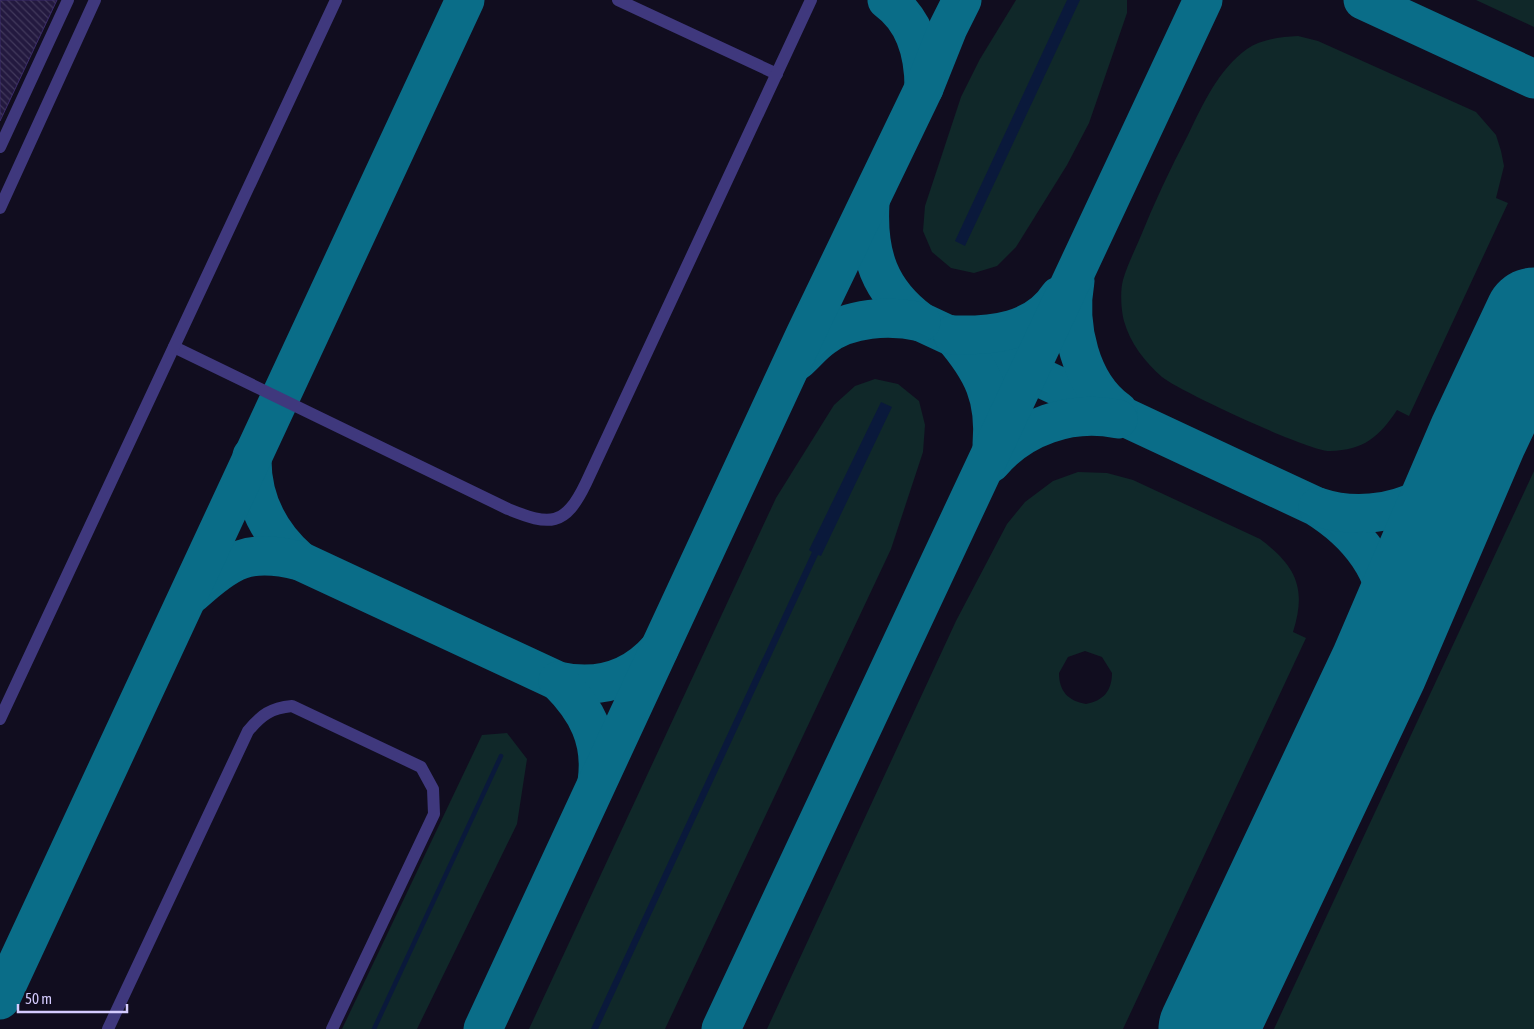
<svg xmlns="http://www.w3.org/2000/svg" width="1534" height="1029" viewBox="0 0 1534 1029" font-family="'Asap Condensed',sans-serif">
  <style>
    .green { fill: #102829; fill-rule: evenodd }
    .water { fill: #0a193b }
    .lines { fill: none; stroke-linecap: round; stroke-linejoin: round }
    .stream { stroke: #0a193b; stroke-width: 4.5 }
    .taxiway { stroke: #0a6d88; stroke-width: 39 }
    .runway { stroke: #0a6d88; stroke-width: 99 }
    .building { fill: url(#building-back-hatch); stroke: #3b2b6b }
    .minor { stroke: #3f387d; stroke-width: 12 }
  </style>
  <defs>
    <pattern id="building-back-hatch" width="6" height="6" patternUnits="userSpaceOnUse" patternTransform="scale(1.25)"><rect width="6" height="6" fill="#23193f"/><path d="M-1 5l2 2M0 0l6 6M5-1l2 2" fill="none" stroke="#42395c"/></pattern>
  </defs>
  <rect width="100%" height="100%" fill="#110d1f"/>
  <g class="green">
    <polygon points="1016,0 1127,0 1127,13 1089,123 1067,165 1016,247 997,266 974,273 951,268 932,252 923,231 925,206 961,97 980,59"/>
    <polygon points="1476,0 1534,0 1534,27"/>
    <path d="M 1298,36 L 1318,41 L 1476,112 L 1496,135 L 1501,151 L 1504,166 L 1496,198 L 1508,203 L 1409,416 L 1397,410 C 1379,437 1364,450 1330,451 C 1310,452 1179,391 1162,377 C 1145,362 1130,343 1124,321 C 1121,310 1120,291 1123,280 C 1127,266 1134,252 1140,238 C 1154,203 1170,169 1188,135 C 1203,104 1218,70 1247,49 C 1261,39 1281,37 1298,36 Z"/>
    <polygon points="875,379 898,384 919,401 925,425 923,452 891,549 665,1029 529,1029 776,498 834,405 855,386"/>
    <polygon points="1534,471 1534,1029 1274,1029"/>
    <path d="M 1078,472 L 1107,473 L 1133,480 L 1260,539 C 1296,566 1307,588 1293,632 L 1306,638 L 1123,1029 L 767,1029 L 956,621 L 1007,524 L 1025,502 L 1053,481 ZM 1085,651 L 1102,657 L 1112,673 C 1112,691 1103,701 1086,704 C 1068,701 1059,691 1059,673 L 1068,657 Z"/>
    <polygon points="507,733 527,759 517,824 417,1029 342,1029 482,735"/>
  </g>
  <g class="water">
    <polygon points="1067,0 1080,0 965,246 955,241"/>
    <polygon points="881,402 892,407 821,556 818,555 598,1029 591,1029 812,552 809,550"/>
  </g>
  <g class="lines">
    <polyline class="stream" points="374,1029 501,756"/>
    <g class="taxiway">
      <path d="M 887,0 C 916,21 924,54 924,88"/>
      <polyline points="1363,0 1534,79"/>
      <path d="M 870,203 C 867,254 879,291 921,322 L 1315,506 C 1357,532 1391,572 1389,625 C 1388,639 1382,654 1379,667"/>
      <path d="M 1075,281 C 1067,325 1080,384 1118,411"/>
      <path d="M 952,335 C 983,371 996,398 992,445"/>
      <path d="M 953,335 C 992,336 1036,332 1059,296"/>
      <path d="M 797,361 C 806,353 813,344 823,337 C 849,317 890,315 921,322"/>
      <path d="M 252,456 C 251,499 268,533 300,561"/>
      <path d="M 991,463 C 1021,427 1071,409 1118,419"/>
      <path d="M 1318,507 C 1351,518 1391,515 1422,498 C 1447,485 1464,460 1478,436"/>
      <path d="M 192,594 C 230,559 249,548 300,561 L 558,681 C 598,690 632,680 659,649"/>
      <path d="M 558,681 C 587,710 603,740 597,782"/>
      <polyline points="0,1000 465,0"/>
      <polyline points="483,1029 805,335 924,88 948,28 962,0"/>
      <polyline points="721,1029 1203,0"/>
    </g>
    <polyline class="runway" points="1208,1029 1379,667 1478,436 1534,317"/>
  </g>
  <polygon class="building" points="0,0 57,0 0,121"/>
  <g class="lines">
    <g class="minor">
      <polyline points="618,0 777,74"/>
      <polyline points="0,147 68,0"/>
      <polyline points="0,208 95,0"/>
      <path d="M 174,347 L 508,509 C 550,526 565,527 586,483 L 811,0"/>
      <polyline points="0,719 336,0"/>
      <path d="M 108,1029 L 248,731 C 261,715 271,708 292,706 L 421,767 L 433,789 L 434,814 L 332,1029"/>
    </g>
  </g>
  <path d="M18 1004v8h109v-8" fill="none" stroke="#d4cbfe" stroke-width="2.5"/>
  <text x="25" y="1004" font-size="15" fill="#d4cbfe" stroke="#110d1f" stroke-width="4" paint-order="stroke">50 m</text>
</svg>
